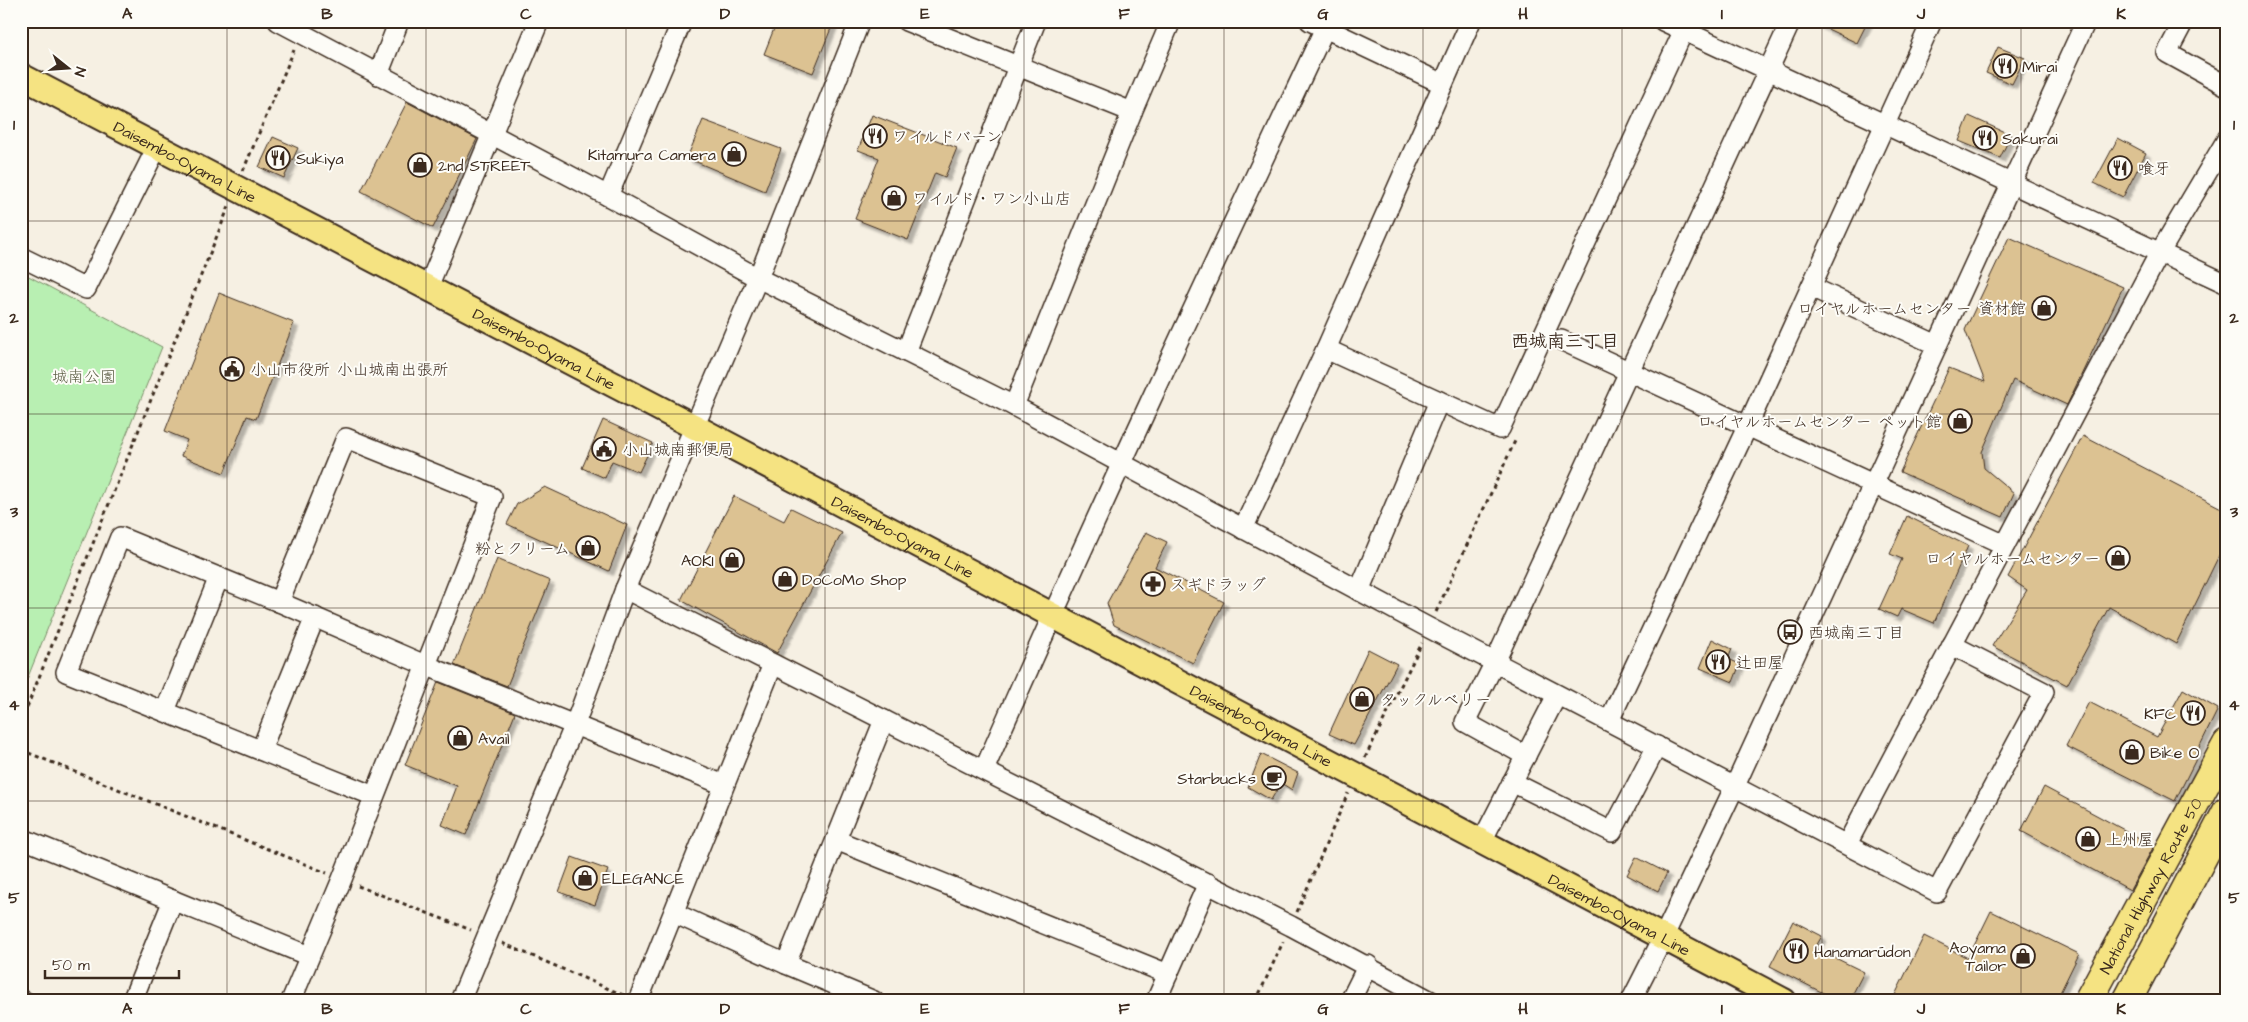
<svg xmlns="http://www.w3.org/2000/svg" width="2248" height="1022" viewBox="0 0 2248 1022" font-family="'Architects Daughter','Klee One',sans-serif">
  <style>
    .green { fill: #b8efb2; stroke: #7a8c68 }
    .building { fill: #dcc292; stroke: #3b2a1e; filter: url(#shadow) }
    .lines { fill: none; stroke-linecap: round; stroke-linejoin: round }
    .minor-casing { stroke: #3b2a1e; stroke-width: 22 }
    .major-casing { stroke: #3b2a1e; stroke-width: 28 }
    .highway-casing { stroke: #3b2a1e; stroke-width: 31 }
    .path { stroke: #3b2a1e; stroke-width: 3; stroke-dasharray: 4 4; stroke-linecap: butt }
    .minor { stroke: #fdfcf7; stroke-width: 19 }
    .major { stroke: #f5e382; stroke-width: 24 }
    .highway { stroke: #f5e382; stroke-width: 28 }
    .grid { fill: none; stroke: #3b2a1e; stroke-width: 1; stroke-opacity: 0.55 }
    .labels { text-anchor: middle; stroke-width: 4; stroke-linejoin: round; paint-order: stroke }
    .poi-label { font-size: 16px; fill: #3b2a1e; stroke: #fdfcf7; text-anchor: start }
    .street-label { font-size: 16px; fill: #3b2a1e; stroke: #fdfcf7 }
    .park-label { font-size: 16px; fill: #5a5b43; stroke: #fdfcf7 }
    .neighbourhood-label { font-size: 18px; font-weight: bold; fill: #3b2a1e; stroke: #fdfcf7 }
    .neatline { fill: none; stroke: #3b2a1e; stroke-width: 2 }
    .grid-label { font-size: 16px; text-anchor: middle; font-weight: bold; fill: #3b2a1e }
  </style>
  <defs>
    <filter id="shadow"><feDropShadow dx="4.5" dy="4.5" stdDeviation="1" flood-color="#0004"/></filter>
  </defs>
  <rect width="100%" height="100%" fill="#f6f0e3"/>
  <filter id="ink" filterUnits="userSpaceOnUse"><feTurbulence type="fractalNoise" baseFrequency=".02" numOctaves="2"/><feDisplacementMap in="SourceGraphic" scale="10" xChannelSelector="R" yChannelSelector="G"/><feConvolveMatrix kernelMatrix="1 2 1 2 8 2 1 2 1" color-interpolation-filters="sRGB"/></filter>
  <g filter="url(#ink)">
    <polygon class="green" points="21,272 162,347 21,694"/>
    <g class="building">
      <polygon points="777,21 834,21 813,73 764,54"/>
      <polygon points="1811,21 1868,21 1857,43"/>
      <polygon points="1998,47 2025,58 2012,84 1986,73"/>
      <polygon points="407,102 477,139 433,228 361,191"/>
      <polygon points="872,115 957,148 945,177 935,173 908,240 855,219 879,158 858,150"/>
      <polygon points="1969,116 2011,135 2000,158 1959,141"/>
      <polygon points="703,120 781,149 765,191 687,158"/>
      <polygon points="273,137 298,148 284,178 259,167"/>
      <polygon points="2118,138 2146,153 2123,197 2094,183"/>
      <polygon points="2009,237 2123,287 2067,405 2013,380 1982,452 1984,468 2014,493 2003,517 1900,472 1949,368 1985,382 1965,330"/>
      <polygon points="219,293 294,323 256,419 247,416 224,473 181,456 187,440 165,431"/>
      <polygon points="603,420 653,443 639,472 612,461 605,478 582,468"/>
      <polygon points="2083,436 2227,511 2227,539 2176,644 2109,607 2067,685 1992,646 2027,590 2008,577"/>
      <polygon points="545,487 627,525 609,571 507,524 517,504"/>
      <polygon points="734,496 784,521 791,508 842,533 777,653 681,600"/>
      <polygon points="1907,516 1968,546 1934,623 1901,609 1897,617 1879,609 1902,559 1890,554"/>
      <polygon points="1146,532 1167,542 1155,567 1224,602 1193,663 1114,625 1107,603"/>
      <polygon points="497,559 550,581 507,686 454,665"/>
      <polygon points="1712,639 1732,649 1728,659 1740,664 1733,682 1700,668"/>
      <polygon points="1368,649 1397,664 1354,745 1329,734"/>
      <polygon points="438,682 515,713 466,835 442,825 457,786 405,765"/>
      <polygon points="2183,689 2218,709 2195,756 2197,757 2175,801 2066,746 2089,702 2157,737"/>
      <polygon points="1261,754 1298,773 1292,790 1281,783 1271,800 1248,787"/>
      <polygon points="2044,787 2154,846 2130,890 2021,831"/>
      <polygon points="572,857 608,870 595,905 559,892"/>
      <polygon points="1636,857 1667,873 1658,891 1627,875"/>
      <polygon points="1991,911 2079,954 2056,1001 2030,1001 2019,995 2016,1001 1907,1001 1895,995 1924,936 1968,958"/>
      <polygon points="1793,921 1822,936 1815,948 1864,972 1849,1001 1839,1001 1770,966"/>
    </g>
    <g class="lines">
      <g class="minor-casing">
        <g id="minor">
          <polyline points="278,21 608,196 758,278 1014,406 1429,628 1937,892 2044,692 1952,645"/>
          <polyline points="906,21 1132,112"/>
          <polyline points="1310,21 1443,84"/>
          <polyline points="1663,21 2227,284"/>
          <polyline points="2184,21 2167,53 2227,86"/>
          <polyline points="378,75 399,21"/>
          <polyline points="608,196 682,21"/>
          <polyline points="21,257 86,289 157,147"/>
          <polyline points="428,287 539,21"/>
          <polyline points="1811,287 1937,345"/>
          <polyline points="1561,340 2005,545"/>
          <polyline points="1326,349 1500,429 1688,21"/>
          <polyline points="906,352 1036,21"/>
          <polyline points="1014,406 1132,112 1171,21"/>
          <polyline points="1243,529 1326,349 1471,21"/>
          <polyline points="625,589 1291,926 1431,1001"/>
          <polyline points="1359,591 1439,401"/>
          <polyline points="279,602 346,438 492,497 342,879 291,1001"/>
          <polyline points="165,711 219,577"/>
          <polyline points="1609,721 1748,425 1932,21"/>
          <polyline points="261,750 315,617"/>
          <polyline points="1526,756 1465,722 1495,662 1791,21"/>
          <path d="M 984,770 C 1093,521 1209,274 1325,28"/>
          <polyline points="1512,782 1612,832 1657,746"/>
          <polyline points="374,796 66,672 120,537 279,602 425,665 724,785"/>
          <polyline points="21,838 309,956"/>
          <polyline points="836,840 1168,974"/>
          <polyline points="1482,841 1557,695"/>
          <polyline points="1847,844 2160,252 2227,139"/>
          <polyline points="674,913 786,964 874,1001"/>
          <polyline points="786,964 884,720"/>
          <polyline points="21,1000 24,1001"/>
          <polyline points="132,1001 173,900"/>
          <polyline points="460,1001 575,724 625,589 758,278 860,21"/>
          <polyline points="638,1001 773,664"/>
          <polyline points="1156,1001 1208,883"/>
          <polyline points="1350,1001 1368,965"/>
          <polyline points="1631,1001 1663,938 1734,788 2086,21"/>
        </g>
      </g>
      <g class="major-casing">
        <g id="major">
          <path id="s1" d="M 21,76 L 695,427 L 1784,1001"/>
        </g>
      </g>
      <g class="highway-casing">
        <g id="highway">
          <path id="s2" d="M 2088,1001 L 2227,744"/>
          <polyline points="2127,1001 2227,811"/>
        </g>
      </g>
      <g class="path">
        <polyline points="243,171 294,50"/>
        <polyline points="1436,612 1515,441"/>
        <polyline points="21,722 229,206"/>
        <polyline points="21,750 327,873"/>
        <polyline points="1365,758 1422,643"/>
        <polyline points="358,886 471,930"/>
        <polyline points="1297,912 1348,793"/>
        <polyline points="502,943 623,995"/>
        <polyline points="1256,1001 1283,942"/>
      </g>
      <use href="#minor" class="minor"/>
      <use href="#major" class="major"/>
      <use href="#highway" class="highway"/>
    </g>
  </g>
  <path class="grid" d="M 227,21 L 227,1001M 426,21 L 426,1001M 626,21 L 626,1001M 825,21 L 825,1001M 1024,21 L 1024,1001M 1224,21 L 1224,1001M 1423,21 L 1423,1001M 1622,21 L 1622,1001M 1822,21 L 1822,1001M 2021,21 L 2021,1001M 21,221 L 2227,221M 21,414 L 2227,414M 21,608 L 2227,608M 21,801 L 2227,801"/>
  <defs>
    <g id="restaurant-ring" transform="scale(1.25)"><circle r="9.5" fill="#fdfcf7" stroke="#3b2a1e" stroke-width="1.5"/><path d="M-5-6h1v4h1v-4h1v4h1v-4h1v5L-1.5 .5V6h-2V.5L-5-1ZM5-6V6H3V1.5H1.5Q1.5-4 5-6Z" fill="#3b2a1e"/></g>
    <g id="shop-ring" transform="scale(1.25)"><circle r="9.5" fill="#fdfcf7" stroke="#3b2a1e" stroke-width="1.5"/><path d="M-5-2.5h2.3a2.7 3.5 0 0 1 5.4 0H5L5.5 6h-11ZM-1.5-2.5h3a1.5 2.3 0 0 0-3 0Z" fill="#3b2a1e"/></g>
    <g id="civic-ring" transform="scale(1.25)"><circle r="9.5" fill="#fdfcf7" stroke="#3b2a1e" stroke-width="1.5"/><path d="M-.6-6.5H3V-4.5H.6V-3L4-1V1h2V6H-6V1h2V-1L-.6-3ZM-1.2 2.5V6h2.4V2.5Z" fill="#3b2a1e"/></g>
    <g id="pharmacy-ring" transform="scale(1.25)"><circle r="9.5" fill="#fdfcf7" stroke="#3b2a1e" stroke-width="1.5"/><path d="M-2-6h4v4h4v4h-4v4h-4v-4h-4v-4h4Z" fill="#3b2a1e"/></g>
    <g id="bus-ring" transform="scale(1.25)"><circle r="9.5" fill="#fdfcf7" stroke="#3b2a1e" stroke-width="1.5"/><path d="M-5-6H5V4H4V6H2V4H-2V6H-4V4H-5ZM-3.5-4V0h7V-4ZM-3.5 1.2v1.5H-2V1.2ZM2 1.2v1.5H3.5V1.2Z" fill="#3b2a1e"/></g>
    <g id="cafe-ring" transform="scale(1.25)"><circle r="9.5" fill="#fdfcf7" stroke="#3b2a1e" stroke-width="1.5"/><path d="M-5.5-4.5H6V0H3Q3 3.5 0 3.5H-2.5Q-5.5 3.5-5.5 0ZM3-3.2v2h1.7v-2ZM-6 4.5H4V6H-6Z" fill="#3b2a1e"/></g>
  </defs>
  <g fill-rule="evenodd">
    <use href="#restaurant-ring" x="2005" y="66"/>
    <use href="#restaurant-ring" x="875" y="136"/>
    <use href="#restaurant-ring" x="1985" y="138"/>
    <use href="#shop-ring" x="734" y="154"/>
    <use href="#restaurant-ring" x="278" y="158"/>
    <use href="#shop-ring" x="420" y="165"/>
    <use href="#restaurant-ring" x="2120" y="168"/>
    <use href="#shop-ring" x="894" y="198"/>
    <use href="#shop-ring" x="2044" y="308"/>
    <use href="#civic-ring" x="232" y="369"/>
    <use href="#shop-ring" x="1960" y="421"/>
    <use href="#civic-ring" x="604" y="449"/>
    <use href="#shop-ring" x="588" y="548"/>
    <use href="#shop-ring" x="2118" y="558"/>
    <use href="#shop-ring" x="732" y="560"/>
    <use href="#shop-ring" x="785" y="579"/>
    <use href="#pharmacy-ring" x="1153" y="584"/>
    <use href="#bus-ring" x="1790" y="632"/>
    <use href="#restaurant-ring" x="1718" y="662"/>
    <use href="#shop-ring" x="1362" y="699"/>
    <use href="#restaurant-ring" x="2193" y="713"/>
    <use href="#shop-ring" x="460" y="738"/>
    <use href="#shop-ring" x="2132" y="752"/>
    <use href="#cafe-ring" x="1274" y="778"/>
    <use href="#shop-ring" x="2088" y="839"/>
    <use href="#shop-ring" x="585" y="878"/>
    <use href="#restaurant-ring" x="1796" y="951"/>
    <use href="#shop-ring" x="2023" y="956"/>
  </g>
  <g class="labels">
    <g class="poi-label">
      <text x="2022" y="72">Mirai</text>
      <text x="892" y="142">ワイルドバーン</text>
      <text x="2002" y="144">Sakurai</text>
      <text x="716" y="160" text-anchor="end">Kitamura Camera</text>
      <text x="296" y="164">Sukiya</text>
      <text x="438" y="171">2nd STREET</text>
      <text x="2138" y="174">喰牙</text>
      <text x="912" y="204">ワイルド・ワン小山店</text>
      <text x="2026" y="314" text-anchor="end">ロイヤルホームセンター 資材館</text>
      <text x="250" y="375">小山市役所 小山城南出張所</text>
      <text x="1942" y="427" text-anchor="end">ロイヤルホームセンター ペット館</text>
      <text x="622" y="455">小山城南郵便局</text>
      <text x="570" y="554" text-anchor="end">粉とクリーム</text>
      <text x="2100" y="564" text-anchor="end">ロイヤルホームセンター</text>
      <text x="714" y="566" text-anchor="end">AOKI</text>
      <text x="802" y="585">DoCoMo Shop</text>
      <text x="1170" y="590">スギドラッグ</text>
      <text x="1808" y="638">西城南三丁目</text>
      <text x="1736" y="668">辻田屋</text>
      <text x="1380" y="705">タックルベリー</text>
      <text x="2176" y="719" text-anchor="end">KFC</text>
      <text x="478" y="744">Avail</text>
      <text x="2150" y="758">Bike O</text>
      <text x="1256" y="784" text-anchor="end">Starbucks</text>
      <text x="2106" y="845">上州屋</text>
      <text x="602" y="884">ELEGANCE</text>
      <text x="2006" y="953" text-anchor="end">Aoyama<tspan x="2006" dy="18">Tailor</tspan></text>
      <text x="1814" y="957">Hanamarūdon</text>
    </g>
    <g class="street-label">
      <text dy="6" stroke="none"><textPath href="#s1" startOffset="185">Daisembo-Oyama Line</textPath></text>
      <text dy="6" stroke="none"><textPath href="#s1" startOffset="590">Daisembo-Oyama Line</textPath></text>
      <text dy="6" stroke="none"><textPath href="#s1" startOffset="995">Daisembo-Oyama Line</textPath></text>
      <text dy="6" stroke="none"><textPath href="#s1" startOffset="1400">Daisembo-Oyama Line</textPath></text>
      <text dy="6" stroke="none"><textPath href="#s2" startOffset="131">National Highway Route 50</textPath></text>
      <text dy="6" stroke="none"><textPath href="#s1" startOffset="1805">Daisembo-Oyama Line</textPath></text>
    </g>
    <g class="park-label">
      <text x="84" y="382">城南公園</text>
    </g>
    <g class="neighbourhood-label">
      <text x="1565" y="347">西城南三丁目</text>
    </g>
  </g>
  <rect width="2248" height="1022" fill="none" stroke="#fdfcf7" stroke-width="55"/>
  <g transform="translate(68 68) rotate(107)" stroke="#fdfcf7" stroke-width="4" paint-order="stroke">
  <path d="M0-4L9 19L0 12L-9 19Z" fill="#3b2a1e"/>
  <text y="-8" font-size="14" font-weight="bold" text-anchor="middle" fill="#3b2a1e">N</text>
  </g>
  <path d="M45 970v8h134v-8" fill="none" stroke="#3b2a1e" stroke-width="2.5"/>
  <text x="52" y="970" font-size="15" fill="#3b2a1e" stroke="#fdfcf7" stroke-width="4" paint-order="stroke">50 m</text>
  <rect x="28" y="28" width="2192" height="966" class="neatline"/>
  <g class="grid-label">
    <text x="127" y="19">A</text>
    <text x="327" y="19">B</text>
    <text x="526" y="19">C</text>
    <text x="725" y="19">D</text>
    <text x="925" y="19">E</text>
    <text x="1124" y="19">F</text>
    <text x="1323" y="19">G</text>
    <text x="1523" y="19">H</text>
    <text x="1722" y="19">I</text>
    <text x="1921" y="19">J</text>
    <text x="2121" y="19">K</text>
    <text x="14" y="130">1</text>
    <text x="2234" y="130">1</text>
    <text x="14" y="323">2</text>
    <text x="2234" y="323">2</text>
    <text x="14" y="517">3</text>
    <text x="2234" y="517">3</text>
    <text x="14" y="710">4</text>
    <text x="2234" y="710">4</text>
    <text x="14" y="903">5</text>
    <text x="2234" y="903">5</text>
    <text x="127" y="1014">A</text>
    <text x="327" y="1014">B</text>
    <text x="526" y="1014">C</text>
    <text x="725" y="1014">D</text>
    <text x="925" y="1014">E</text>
    <text x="1124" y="1014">F</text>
    <text x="1323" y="1014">G</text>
    <text x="1523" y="1014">H</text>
    <text x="1722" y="1014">I</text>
    <text x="1921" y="1014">J</text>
    <text x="2121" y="1014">K</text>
  </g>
</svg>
